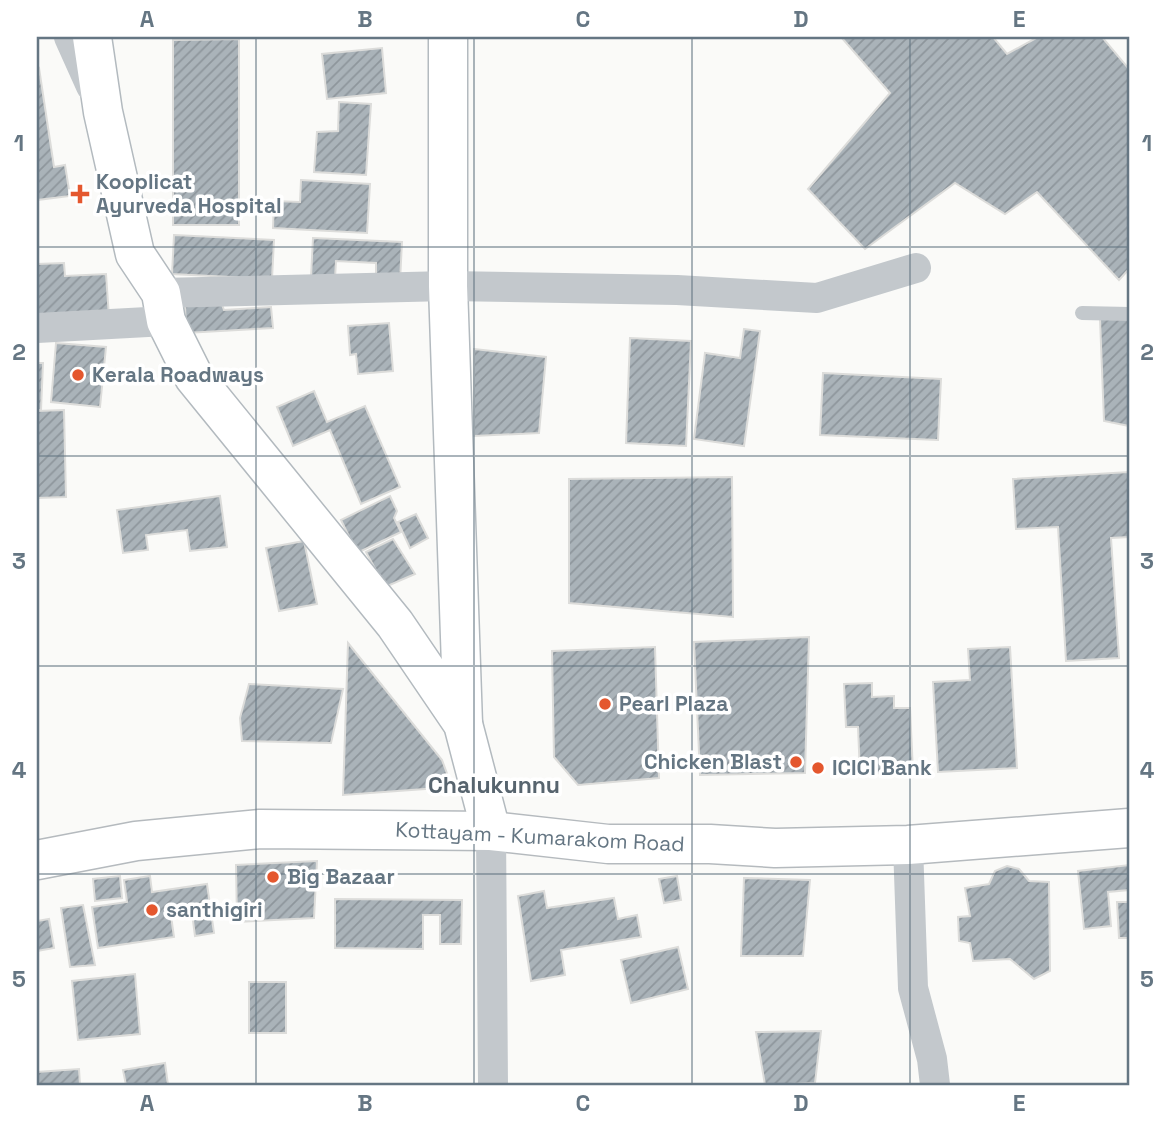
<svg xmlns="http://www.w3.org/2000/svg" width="1166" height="1122" viewBox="0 0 1166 1122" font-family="'Space Grotesk',sans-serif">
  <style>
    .building { fill: url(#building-hatch); stroke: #dcdcda; stroke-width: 2 }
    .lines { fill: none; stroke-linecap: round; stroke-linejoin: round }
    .secondary-casing { stroke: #b3babf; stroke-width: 41 }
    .primary-casing { stroke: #b5babe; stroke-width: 41 }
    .service { stroke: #c3c8cc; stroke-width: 14 }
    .minor { stroke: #c3c8cc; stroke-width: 30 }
    .secondary { stroke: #fff; stroke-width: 38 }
    .primary { stroke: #fff; stroke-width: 38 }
    .grid { fill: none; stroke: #657683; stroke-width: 2; stroke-opacity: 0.55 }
    .poi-dot { fill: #e4572e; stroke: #fff; stroke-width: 2.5 }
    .labels { text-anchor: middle; stroke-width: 7; stroke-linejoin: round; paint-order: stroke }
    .poi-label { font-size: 21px; font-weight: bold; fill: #657683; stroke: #fff; text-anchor: start }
    .street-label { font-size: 21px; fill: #657683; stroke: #fff }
    .neighbourhood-label { font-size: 23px; font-weight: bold; fill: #57646e; stroke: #fff }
    .neatline { fill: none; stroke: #657683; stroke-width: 2.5 }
    .grid-label { font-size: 23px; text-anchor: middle; font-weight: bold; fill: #657683 }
  </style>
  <defs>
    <pattern id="building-hatch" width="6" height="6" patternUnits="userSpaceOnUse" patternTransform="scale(1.75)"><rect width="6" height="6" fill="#aab3b9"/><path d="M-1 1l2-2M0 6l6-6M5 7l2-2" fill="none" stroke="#8e969c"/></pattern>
  </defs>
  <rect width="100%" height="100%" fill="#fafaf8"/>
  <g class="building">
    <polygon points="841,37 993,37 1007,54 1038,37 1102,37 1129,69 1129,269 1119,280 1037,192 1005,214 955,183 865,249 808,189 890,93"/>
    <polygon points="239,39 239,225 173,225 173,40"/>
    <polygon points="382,48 386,93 327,99 322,54"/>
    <polygon points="39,68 54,167 65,165 70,196 37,200 37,69"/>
    <polygon points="339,102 371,104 366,175 314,172 317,132 338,131"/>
    <polygon points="301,180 370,184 367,233 273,228 274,201 300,202"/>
    <polygon points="174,235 274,240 272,279 172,274"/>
    <polygon points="313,238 402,242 400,281 376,280 376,263 336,261 335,278 311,277"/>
    <polygon points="64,263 65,276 106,274 109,317 37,321 37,264"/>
    <polygon points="221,302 224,310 271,307 273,328 186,333 185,304"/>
    <polygon points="1129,318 1129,426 1104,421 1100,319"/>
    <polygon points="389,323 393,371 358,374 356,354 350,355 348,326"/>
    <polygon points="744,329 760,331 744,446 694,439 705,353 740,358"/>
    <polygon points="630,338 691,341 686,446 626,443"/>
    <polygon points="56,343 106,347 100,407 51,402"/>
    <polygon points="474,349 546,357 539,433 474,436"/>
    <polygon points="37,363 43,363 41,410 37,410"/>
    <polygon points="823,373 941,379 938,440 820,435"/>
    <polygon points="314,391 327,422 365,406 400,487 361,504 330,430 293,446 277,407"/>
    <polygon points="64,410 66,497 37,498 37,411"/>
    <polygon points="1129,472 1129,537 1111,538 1119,658 1066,661 1058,527 1016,529 1013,479"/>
    <polygon points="732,477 733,617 569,603 569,479"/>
    <polygon points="220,496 227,547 190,551 187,530 146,535 148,550 123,553 117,510"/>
    <polygon points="390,496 397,511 394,518 401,532 357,553 341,520"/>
    <polygon points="416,514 428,538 410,548 398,522"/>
    <polygon points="393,539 415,574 385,587 366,552"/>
    <polygon points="304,541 317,604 279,611 266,548"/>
    <polygon points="809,637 805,773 700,775 694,642"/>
    <polygon points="348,643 442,760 452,787 343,795"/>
    <polygon points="655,647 659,778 578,785 554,757 552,651"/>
    <polygon points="1010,647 1017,768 938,772 933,682 970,680 968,649"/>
    <polygon points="872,683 872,697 894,696 894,708 910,708 913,772 860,774 858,727 846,727 844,684"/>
    <polygon points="249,684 343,689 331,743 242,741 240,718"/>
    <polygon points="317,861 314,918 237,922 236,865"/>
    <polygon points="1129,865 1129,890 1108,892 1111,926 1084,929 1078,871"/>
    <polygon points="1007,866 1019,869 1029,881 1049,882 1050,971 1034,979 1010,959 973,961 970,943 959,941 958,917 970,916 965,888 989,884 995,871"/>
    <polygon points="120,876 122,898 95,901 93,879"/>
    <polygon points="150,876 152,892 207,884 214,933 195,936 192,913 171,916 174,937 98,948 92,907 127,902 124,880"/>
    <polygon points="677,876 681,900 664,903 659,879"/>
    <polygon points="744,878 810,880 803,956 741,956"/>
    <polygon points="544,891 547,908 614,898 618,919 637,915 641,937 561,950 565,975 531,981 518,896"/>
    <polygon points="335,899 462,900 461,944 440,944 440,915 423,915 423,949 335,948"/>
    <polygon points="1117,902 1129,902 1129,938 1119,938"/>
    <polygon points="83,905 95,965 70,967 61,908"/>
    <polygon points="49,919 54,948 37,951 37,921"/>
    <polygon points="678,947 688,989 631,1003 621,960"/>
    <polygon points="135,974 140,1034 78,1040 72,981"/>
    <rect x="249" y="982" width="37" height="51"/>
    <polygon points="821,1031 815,1083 765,1085 756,1032"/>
    <polygon points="165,1063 168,1085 126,1085 123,1070"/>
    <polygon points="79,1069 80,1085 37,1085 37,1072"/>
  </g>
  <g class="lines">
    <g class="secondary-casing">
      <g id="secondary">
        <polyline points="92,37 103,112 135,254 161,293 166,321 194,377 395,624 463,724 491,831"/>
        <polyline points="448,37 448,286 463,724"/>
      </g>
    </g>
    <g class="primary-casing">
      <polyline id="primary" points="37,860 136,841 260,829 491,831 608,844 710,844 775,848 908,845 1129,828"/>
    </g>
    <polyline class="service" points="1082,313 1129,314"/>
    <g class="minor">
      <polyline points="69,37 91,86"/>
      <polyline points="161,293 448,286 677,290 817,298 916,268"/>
      <polyline points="37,328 166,321"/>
      <polyline points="491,831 493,1085"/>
      <polyline points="908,845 913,988 932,1059 935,1085"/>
    </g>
    <use href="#secondary" class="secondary"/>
    <use href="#primary" class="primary"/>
  </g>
  <path class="grid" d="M 256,37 L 256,1085M 474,37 L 474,1085M 692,37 L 692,1085M 910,37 L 910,1085M 37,247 L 1129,247M 37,456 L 1129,456M 37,666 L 1129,666M 37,874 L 1129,874"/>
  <g class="poi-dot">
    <path d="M76.5 183.5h7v7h7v7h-7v7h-7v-7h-7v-7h7z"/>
    <circle cx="78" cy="375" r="7"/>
    <circle cx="605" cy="704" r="7"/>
    <circle cx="796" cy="762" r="7"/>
    <circle cx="818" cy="768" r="7"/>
    <circle cx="273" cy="877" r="7"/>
    <circle cx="152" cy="910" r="7"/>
  </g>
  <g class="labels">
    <g class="poi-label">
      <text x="96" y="189">Kooplicat<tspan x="96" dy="24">Ayurveda Hospital</tspan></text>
      <text x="92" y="382">Kerala Roadways</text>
      <text x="619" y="711">Pearl Plaza</text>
      <text x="782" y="769" text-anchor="end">Chicken Blast</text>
      <text x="832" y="775">ICICI Bank</text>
      <text x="287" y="884">Big Bazaar</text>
      <text x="166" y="917">santhigiri</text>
    </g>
    <g class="street-label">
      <text transform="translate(540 837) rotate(3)" y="7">Kottayam - Kumarakom Road</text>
    </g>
    <g class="neighbourhood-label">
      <text x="494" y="793">Chalukunnu</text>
    </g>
  </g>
  <rect width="1166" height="1122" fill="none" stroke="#ffffff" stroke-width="77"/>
  <rect x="38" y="38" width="1090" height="1046" class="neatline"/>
  <g class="grid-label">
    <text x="147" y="27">A</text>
    <text x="365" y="27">B</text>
    <text x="583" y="27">C</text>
    <text x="801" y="27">D</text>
    <text x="1019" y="27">E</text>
    <text x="19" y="151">1</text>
    <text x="1147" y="151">1</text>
    <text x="19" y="360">2</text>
    <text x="1147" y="360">2</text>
    <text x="19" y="569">3</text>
    <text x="1147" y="569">3</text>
    <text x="19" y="778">4</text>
    <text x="1147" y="778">4</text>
    <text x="19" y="987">5</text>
    <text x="1147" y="987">5</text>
    <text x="147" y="1111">A</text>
    <text x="365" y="1111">B</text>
    <text x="583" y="1111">C</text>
    <text x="801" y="1111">D</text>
    <text x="1019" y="1111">E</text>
  </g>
</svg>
